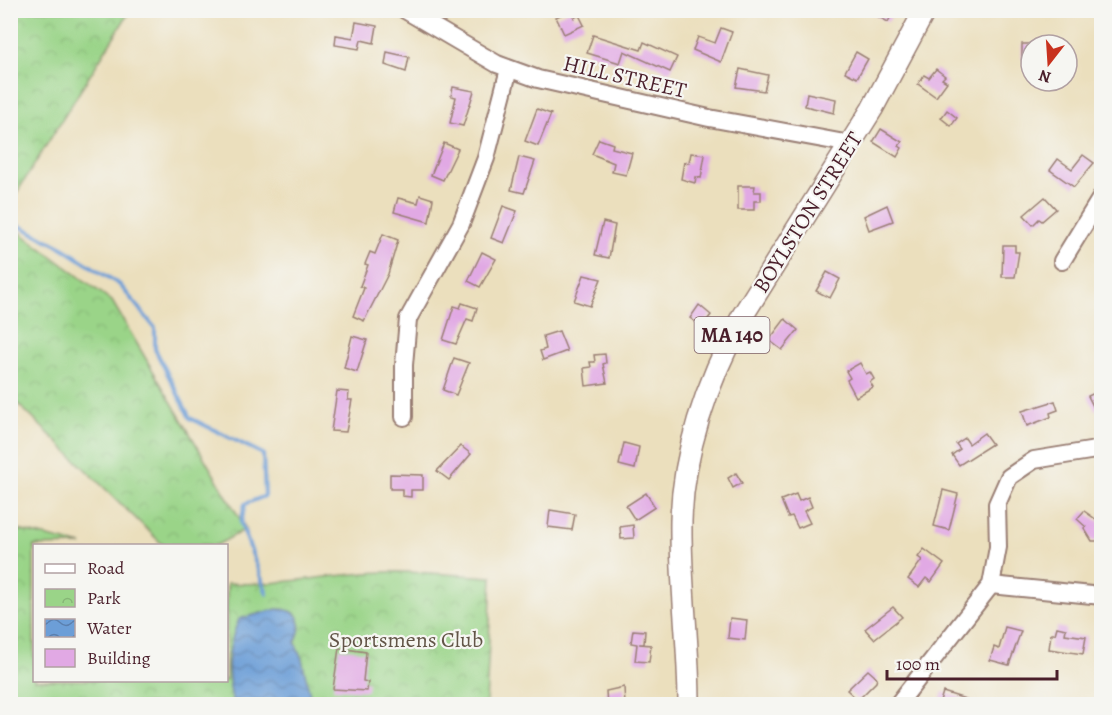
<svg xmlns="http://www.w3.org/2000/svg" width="1112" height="715" viewBox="0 0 1112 715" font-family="Alegreya,serif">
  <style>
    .park { fill: url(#park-crowns); stroke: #727a5a; stroke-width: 1.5 }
    .water { fill: url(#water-waves); stroke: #5b5e81; stroke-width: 1.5 }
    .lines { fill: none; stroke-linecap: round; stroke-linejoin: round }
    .stream { stroke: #6c9ed7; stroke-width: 4 }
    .building { fill: #e1a9e4 }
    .minor-casing { stroke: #9a7f74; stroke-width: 20 }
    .major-casing { stroke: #9a7f74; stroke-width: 24 }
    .minor { stroke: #fff; stroke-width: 16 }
    .major { stroke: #fff; stroke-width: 21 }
    .labels { text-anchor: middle; stroke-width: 4.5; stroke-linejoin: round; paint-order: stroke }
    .shield { fill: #f6f6f2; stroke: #7e6067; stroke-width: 1.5 }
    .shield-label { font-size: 21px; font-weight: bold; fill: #4a1f2b }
    .street-label { font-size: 22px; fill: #4a1f2b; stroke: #f6f6f2 }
    .park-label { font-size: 22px; fill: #625547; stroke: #f6f6f2 }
  </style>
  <defs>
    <pattern id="park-crowns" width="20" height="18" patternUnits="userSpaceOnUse" patternTransform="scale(1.5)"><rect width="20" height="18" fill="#9ad488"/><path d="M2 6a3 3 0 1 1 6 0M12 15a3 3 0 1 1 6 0" fill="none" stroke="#86b676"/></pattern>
    <pattern id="water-waves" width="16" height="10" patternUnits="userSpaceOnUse" patternTransform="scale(1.5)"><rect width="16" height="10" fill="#6c9ed7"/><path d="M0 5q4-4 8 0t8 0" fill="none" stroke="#5b80af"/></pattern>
  </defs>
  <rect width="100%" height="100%" fill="#f6f6f2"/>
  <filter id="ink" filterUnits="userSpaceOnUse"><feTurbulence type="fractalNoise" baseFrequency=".0167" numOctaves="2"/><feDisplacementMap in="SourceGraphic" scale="12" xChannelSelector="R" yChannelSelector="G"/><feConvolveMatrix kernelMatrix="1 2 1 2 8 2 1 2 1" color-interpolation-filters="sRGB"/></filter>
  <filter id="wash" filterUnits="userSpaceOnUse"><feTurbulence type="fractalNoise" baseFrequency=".008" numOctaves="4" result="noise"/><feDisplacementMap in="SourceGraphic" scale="24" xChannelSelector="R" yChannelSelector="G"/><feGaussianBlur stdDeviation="1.35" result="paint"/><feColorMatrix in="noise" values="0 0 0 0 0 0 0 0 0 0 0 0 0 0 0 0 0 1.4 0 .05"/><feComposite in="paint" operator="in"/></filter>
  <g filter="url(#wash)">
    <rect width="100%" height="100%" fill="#ebdfbd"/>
    <g class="park">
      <polygon points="11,10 130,11 11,202 10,11"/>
      <polygon points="10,225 112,301 246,529 217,545 163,545 11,397"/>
      <path d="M 10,528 L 82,545 L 34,546 L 34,680 L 226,680 L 227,583 C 280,587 333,573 386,572 C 421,571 457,575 492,577 L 486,704 L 11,704 Z"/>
    </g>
    <path class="water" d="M 277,609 C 300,609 305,623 295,642 L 302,659 L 312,704 L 233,704 C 226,672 226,649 239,619 Z"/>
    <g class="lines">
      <polyline class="stream" points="10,221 63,248 120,285 155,328 155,349 190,418 263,454 265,496 245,504 241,523 267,594"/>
    </g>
    <g id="blocks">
      <g class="building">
        <polygon points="571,10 574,18 579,15 584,25 564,34 556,17"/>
        <polygon points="866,10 894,10 888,22"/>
        <polygon points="356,22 377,26 374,43 361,40 359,49 335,45 336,35 353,38"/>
        <polygon points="721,28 732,32 721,62 693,50 698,37 715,43"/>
        <polygon points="593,35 641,50 644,42 677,57 670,72 624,51 620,63 587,53"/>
        <rect x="1022" y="44" width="9" height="15"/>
        <polygon points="387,52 409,57 406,72 385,65"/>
        <polygon points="856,52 868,59 857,78 845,72"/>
        <polygon points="740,69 768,75 764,91 736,87"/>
        <polygon points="936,69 945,76 942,79 947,82 936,97 918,84 924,75 929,78"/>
        <polygon points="453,87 474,91 463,126 450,123 456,97 451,96"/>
        <polygon points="807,93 836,99 834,113 805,106"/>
        <polygon points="537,109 551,114 538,146 525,141"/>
        <polygon points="947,110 957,118 951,126 941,118"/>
        <polygon points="881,129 902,142 899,146 902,148 897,157 873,142"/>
        <polygon points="599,139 613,144 612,148 632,153 626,175 612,172 614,163 592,154"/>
        <polygon points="444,143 458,149 443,180 431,175"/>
        <polygon points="691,153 705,155 701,178 696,177 695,183 681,179 684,162 689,163"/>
        <polygon points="1083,155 1094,163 1074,187 1050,170 1058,159 1072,169"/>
        <polygon points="519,157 535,161 524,193 511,190"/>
        <polygon points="738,186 755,186 754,192 761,192 761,201 754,201 754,210 738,210"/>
        <polygon points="420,195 433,199 429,222 394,212 398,198 418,203"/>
        <polygon points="1045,197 1056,209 1042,221 1039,219 1033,225 1024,215"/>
        <polygon points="887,205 893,221 869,230 864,216"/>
        <polygon points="503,206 517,211 504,243 491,238"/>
        <polygon points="603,222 615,225 609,258 595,255"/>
        <polygon points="383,234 398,240 388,274 364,321 353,316 364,288 360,286 368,265 365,264 370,252 375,254"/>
        <polygon points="1003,245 1015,245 1015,252 1019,252 1015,277 1002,277"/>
        <polygon points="482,252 496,259 480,287 468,281"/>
        <polygon points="827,272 840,279 830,298 816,291"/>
        <polygon points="584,275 601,279 590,306 574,301"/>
        <polygon points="462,303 477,308 473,321 467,319 456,344 443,340 454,306 460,308"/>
        <polygon points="699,305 711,315 704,324 700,320 697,323 690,318"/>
        <polygon points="785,319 798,330 782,350 769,340"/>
        <polygon points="559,331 567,351 543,360 540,351 546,349 543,336"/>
        <polygon points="352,336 367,340 357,372 344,368"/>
        <polygon points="605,354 606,363 603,364 607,383 586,386 584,368 591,367 590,362 595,362 594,355"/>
        <polygon points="454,358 469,363 456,395 443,390"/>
        <polygon points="860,363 866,374 870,372 874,379 870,382 873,387 856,397 847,380 850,378 846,371"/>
        <polygon points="1101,390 1101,407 1095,410 1088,396"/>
        <polygon points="337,391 349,392 348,400 352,400 346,432 331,431"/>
        <polygon points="1055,401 1058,410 1050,413 1051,417 1027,426 1022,411"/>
        <polygon points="984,433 992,444 959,465 952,455 960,449 956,444 965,438 969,444"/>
        <polygon points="624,443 639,447 635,469 619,465"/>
        <polygon points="461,446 471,454 449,480 437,471"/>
        <polygon points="736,473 742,483 733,488 728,478"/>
        <polygon points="390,474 423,475 423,490 411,490 411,497 402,496 402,489 390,489"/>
        <polygon points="943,490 958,494 949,530 934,526"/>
        <polygon points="646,493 655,507 635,520 626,506"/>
        <polygon points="796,494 799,501 808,497 812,507 804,511 810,523 798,528 792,516 788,517 781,500"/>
        <polygon points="550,510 575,514 572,530 548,527"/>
        <polygon points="1084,511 1101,523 1101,541 1092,541 1084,528 1086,527 1077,519"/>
        <polygon points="633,525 634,538 621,539 620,527"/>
        <polygon points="924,549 944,564 931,582 926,578 919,587 908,579 922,560 918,557"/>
        <polygon points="893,607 902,617 874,639 865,629"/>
        <polygon points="730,618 747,620 745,640 728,638"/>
        <polygon points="1005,627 1021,631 1009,665 990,660 994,647 999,649"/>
        <polygon points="1057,627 1066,629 1065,634 1086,637 1083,654 1049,649 1051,634 1055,634"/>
        <polygon points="633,630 645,631 644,644 639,644 651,645 649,662 635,661 637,644 631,643"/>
        <polygon points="339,648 366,652 363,681 368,682 367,691 333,689"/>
        <polygon points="868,670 877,678 876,682 858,700 847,690"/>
        <polygon points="624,687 625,705 607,705 606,691"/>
        <polygon points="943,692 975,702 975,705 939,705"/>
      </g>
    </g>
  </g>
  <g filter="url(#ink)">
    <use href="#blocks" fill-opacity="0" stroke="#9a7f74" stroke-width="1.5"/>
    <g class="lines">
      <g class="minor-casing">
        <g id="minor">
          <polyline points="405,10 497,64 538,79 709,118 850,144"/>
          <polyline points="1062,261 1102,196"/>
          <polyline points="404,417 404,365 408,319 461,224 486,158 509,69"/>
          <polyline points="991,585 1102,596"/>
          <polyline points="898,704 991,585 998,547 997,504 1009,477 1034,460 1102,449"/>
        </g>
      </g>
      <g class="major-casing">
        <path id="major" d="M 689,704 C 689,643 680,582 681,521 C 683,449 709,378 743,315 L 872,109 L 925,10"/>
      </g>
      <use href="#minor" class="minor"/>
      <use href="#major" class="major"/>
    </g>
  </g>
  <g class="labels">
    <rect class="shield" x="694.5" y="317" width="75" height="36" rx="4.5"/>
    <g class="shield-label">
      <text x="732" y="342">MA 140</text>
    </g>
    <g class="street-label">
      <text transform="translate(625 76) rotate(13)" y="8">HILL STREET</text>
      <text transform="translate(807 212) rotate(-58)" y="8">BOYLSTON STREET</text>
    </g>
    <g class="park-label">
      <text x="406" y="647">Sportsmens Club</text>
    </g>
  </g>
  <rect width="1112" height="715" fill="none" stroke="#f6f6f2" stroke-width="36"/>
  <rect x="33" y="544" width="195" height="138" fill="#f6f6f2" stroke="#b1a0a2" stroke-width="1.5"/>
  <rect x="45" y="564" width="30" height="9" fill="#ffffff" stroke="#b1a0a2" stroke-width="1.5"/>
  <text x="87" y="574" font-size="18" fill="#4a1f2b">Road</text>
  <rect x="45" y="589" width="30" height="18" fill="url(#park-crowns)" stroke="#b1a0a2" stroke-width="1.5"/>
  <text x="87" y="604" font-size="18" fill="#4a1f2b">Park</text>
  <rect x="45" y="619" width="30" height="18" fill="url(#water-waves)" stroke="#b1a0a2" stroke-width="1.5"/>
  <text x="87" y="634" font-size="18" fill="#4a1f2b">Water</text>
  <rect x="45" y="649" width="30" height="18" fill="#e1a9e4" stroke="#b1a0a2" stroke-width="1.5"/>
  <text x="87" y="664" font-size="18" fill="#4a1f2b">Building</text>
  <g transform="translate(1049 63) rotate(197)"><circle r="28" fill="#f6f6f2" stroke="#b1a0a2" stroke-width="1.5"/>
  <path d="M0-4.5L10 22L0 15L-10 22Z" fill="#c8321e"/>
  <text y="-9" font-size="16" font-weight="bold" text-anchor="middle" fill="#4a1f2b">N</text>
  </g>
  <path d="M887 670v9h170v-9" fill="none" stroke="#4a1f2b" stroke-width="3"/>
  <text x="896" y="670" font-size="18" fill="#4a1f2b" stroke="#f6f6f2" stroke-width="4.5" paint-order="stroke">100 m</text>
</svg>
